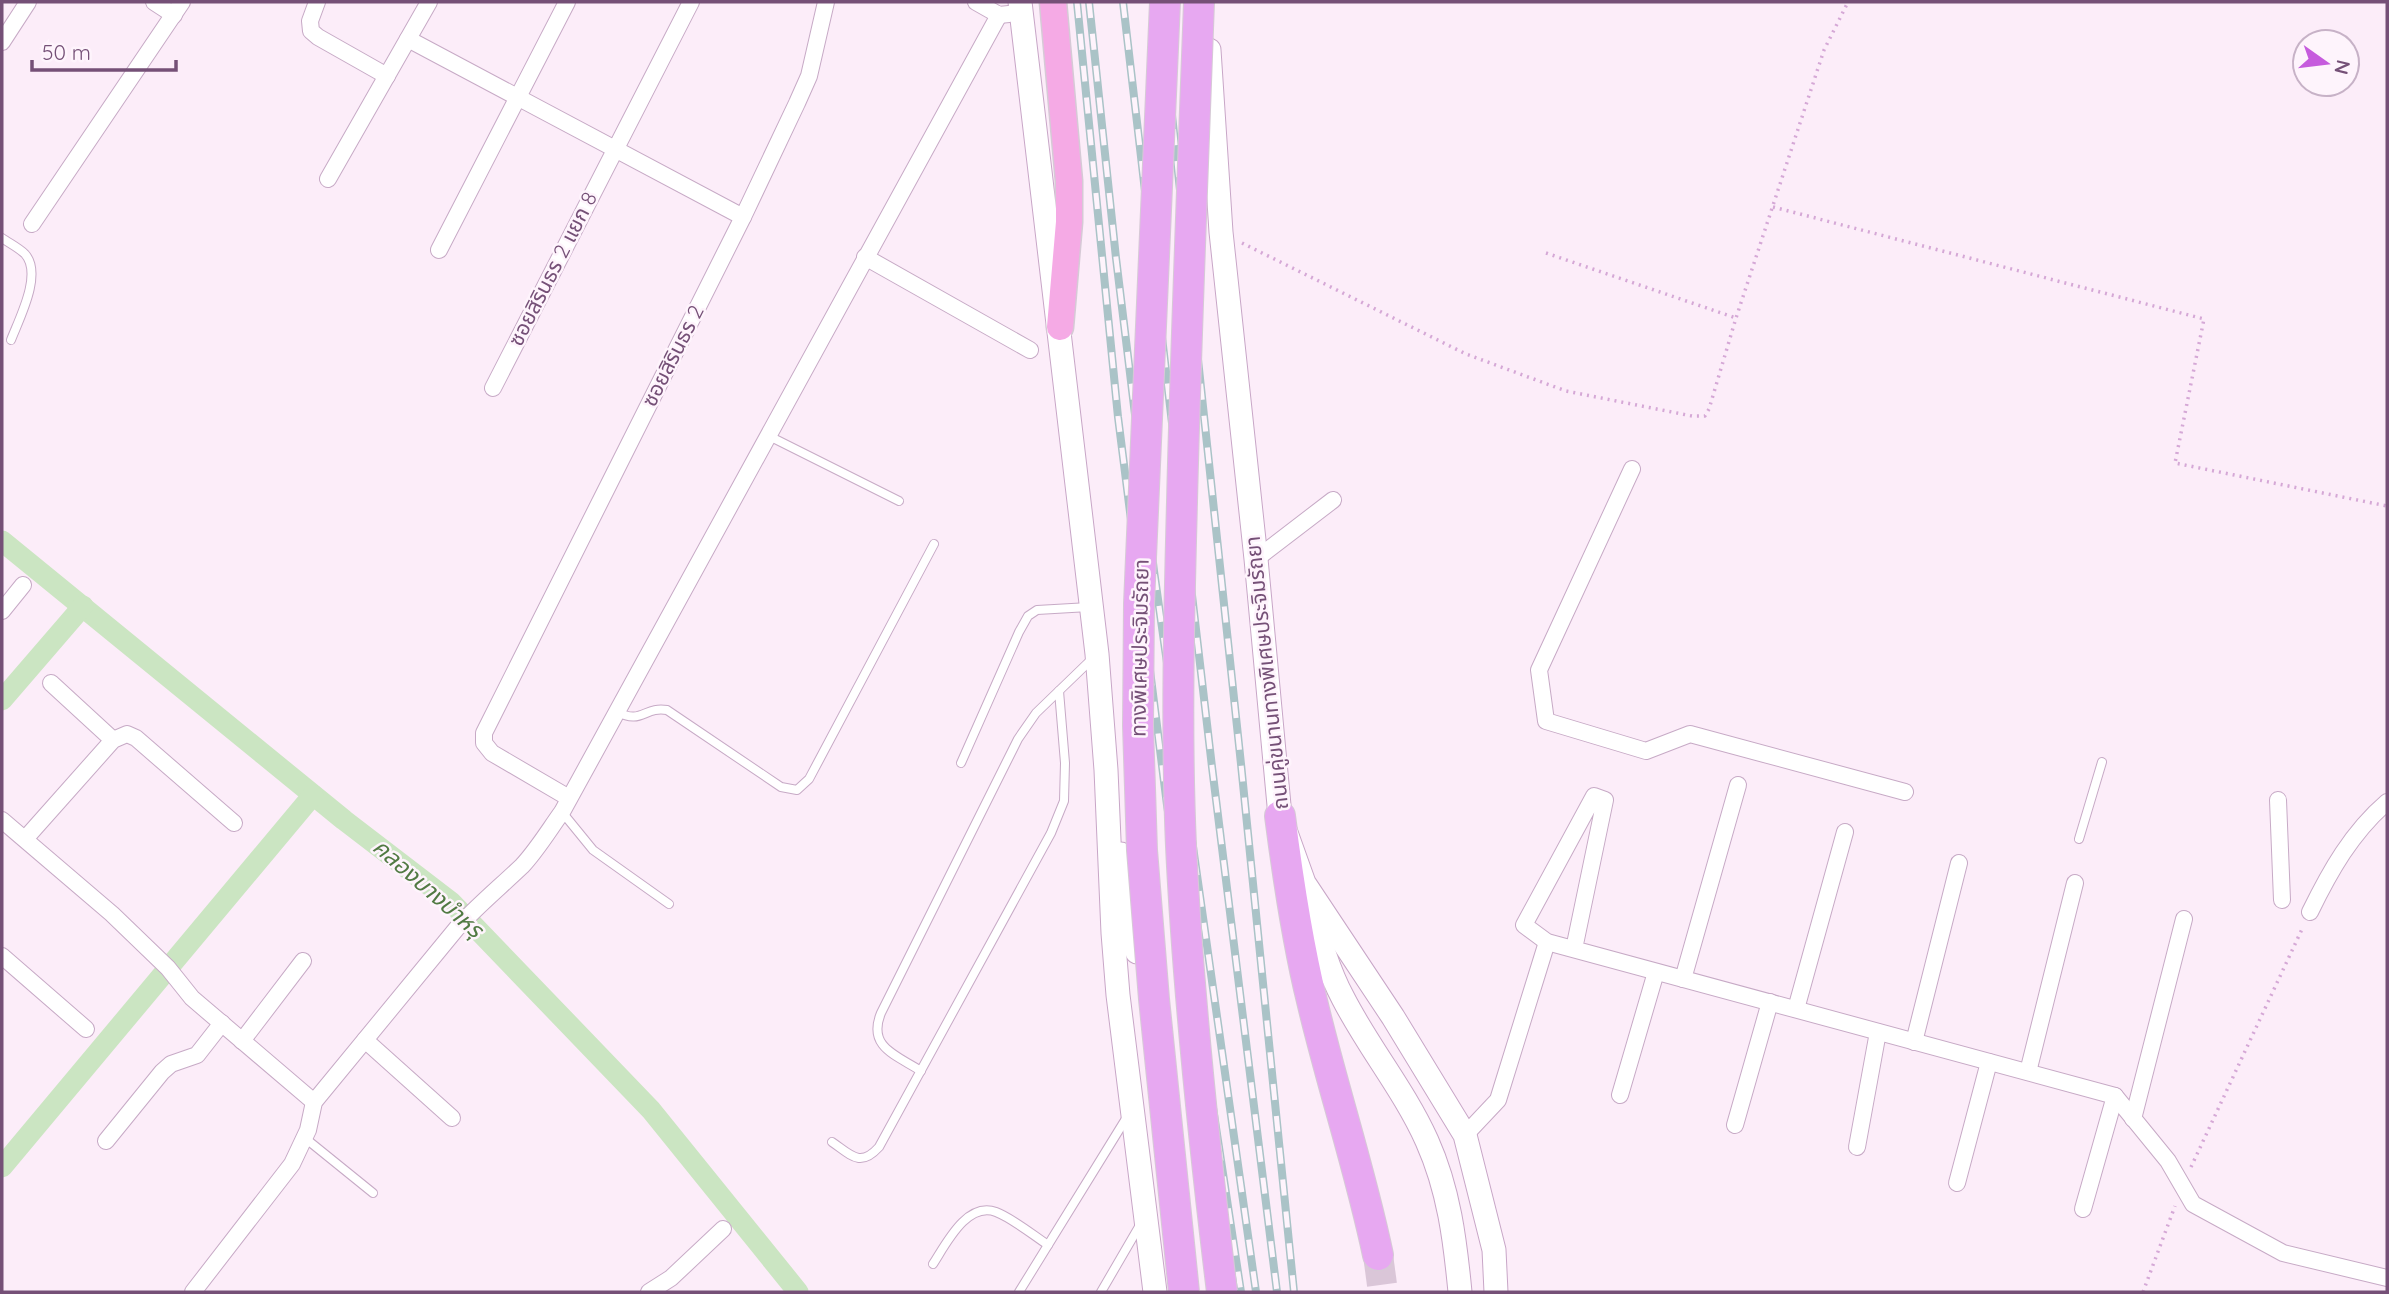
<svg xmlns="http://www.w3.org/2000/svg" width="2389" height="1294" viewBox="0 0 2389 1294" font-family="Quicksand,'Noto Sans Thai',sans-serif">
  <style>
    .lines { fill: none; stroke-linecap: round; stroke-linejoin: round }
    .canal { stroke: #cbe5c2; stroke-width: 21 }
    .highway-tunnel { stroke: #dac6d8; stroke-width: 30; stroke-dasharray: 30 15; stroke-linecap: butt }
    .lane-casing { stroke: #c7aac6; stroke-width: 10 }
    .street-casing { stroke: #c7aac6; stroke-width: 18 }
    .secondary-casing { stroke: #c8a6c7; stroke-width: 25 }
    .primary-casing { stroke: #d6cad6; stroke-width: 29 }
    .highway-casing { stroke: #d6cad6; stroke-width: 32 }
    .path { stroke: #d5a8d6; stroke-width: 3.5; stroke-dasharray: 2 5; stroke-linecap: butt }
    .lane { stroke: #fff; stroke-width: 8 }
    .street { stroke: #fff; stroke-width: 16 }
    .secondary { stroke: #fff; stroke-width: 23 }
    .primary { stroke: #f5aae5; stroke-width: 26 }
    .highway { stroke: #e7a8f1; stroke-width: 30 }
    .rail-casing { stroke: #aac3c7; stroke-width: 8 }
    .rail { stroke: #fef4fc; stroke-width: 5; stroke-dasharray: 16; stroke-linecap: butt }
    .highway-bridge-casing { stroke: #d6cad6; stroke-width: 32; stroke-linecap: butt }
    .highway-bridge { stroke: #e7a8f1; stroke-width: 30 }
    .labels { text-anchor: middle; stroke-width: 5; stroke-linejoin: round; paint-order: stroke }
    .street-label { font-size: 21px; fill: #755077; stroke: #fef4fc }
    .water-label { font-size: 23px; font-style: italic; fill: #517a43; stroke: #fef4fc }
  </style>
  <rect width="100%" height="100%" fill="#fcedf9"/>
  <g class="lines">
    <g class="canal">
      <polyline points="2,541 344,820 451,902 651,1110 798,1292"/>
      <polyline points="2,700 83,606"/>
      <polyline points="2,1167 313,795"/>
    </g>
    <polyline class="highway-tunnel" points="1378,1255 1383,1292"/>
    <g class="lane-casing">
      <g id="lane">
        <path d="M 2,238 C 9,243 19,248 25,254 C 43,274 19,319 11,340"/>
        <polyline points="767,435 899,501"/>
        <path d="M 618,712 C 641,725 645,706 667,710 L 781,787 L 797,790 L 809,779 L 934,544"/>
        <polyline points="961,763 1019,632 1028,616 1037,610 1089,607"/>
        <polyline points="562,812 593,850 669,904"/>
        <polyline points="2079,839 2102,762"/>
        <path d="M 921,1071 C 896,1055 867,1047 881,1013 L 1018,739 L 1036,713 L 1093,658"/>
        <polyline points="305,1138 373,1193"/>
        <path d="M 832,1142 C 851,1155 860,1168 879,1147 L 1051,833 L 1064,801 L 1065,763 L 1059,691"/>
        <path d="M 933,1264 C 946,1244 967,1201 996,1212 C 1012,1218 1033,1235 1048,1245"/>
        <polyline points="1019,1292 1127,1117"/>
        <polyline points="1101,1292 1140,1225"/>
      </g>
    </g>
    <g class="street-casing">
      <g id="street">
        <polyline points="154,2 174,15"/>
        <polyline points="317,2 310,21 311,31 318,37 387,76"/>
        <polyline points="976,2 999,15 1009,14"/>
        <polyline points="408,39 743,217"/>
        <polyline points="2,42 28,2"/>
        <polyline points="328,179 429,2"/>
        <polyline points="32,224 182,2"/>
        <polyline points="439,250 567,2"/>
        <polyline points="865,257 1030,350"/>
        <polyline points="493,388 691,2"/>
        <polyline points="1632,469 1539,670 1546,721 1646,751 1690,734 1905,792"/>
        <polyline points="1256,559 1333,500"/>
        <polyline points="2,611 23,585"/>
        <polyline points="51,683 113,740"/>
        <polyline points="569,798 492,753 484,743 484,733 743,217 797,103 809,76 826,2"/>
        <polyline points="2278,800 2282,900"/>
        <polyline points="2,820 112,914 168,968 192,998 314,1102"/>
        <polyline points="25,839 113,740 127,734 136,738 234,823"/>
        <path d="M 2310,912 C 2330,871 2352,832 2387,802"/>
        <polyline points="1574,949 1605,800 1594,796 1524,925 1547,942 2115,1096 2168,1161 2193,1204 2283,1253 2387,1278"/>
        <polyline points="2,956 86,1029"/>
        <polyline points="1683,979 1738,785"/>
        <polyline points="1796,1009 1845,832"/>
        <polyline points="365,1040 452,1118"/>
        <polyline points="242,1041 303,961"/>
        <polyline points="1914,1042 1959,863"/>
        <polyline points="2028,1072 2075,883"/>
        <polyline points="1620,1095 1656,972"/>
        <polyline points="2133,1119 2184,919"/>
        <polyline points="1735,1125 1770,1002"/>
        <polyline points="1465,1135 1498,1100 1547,942"/>
        <polyline points="106,1141 162,1072 171,1064 197,1055 222,1023"/>
        <polyline points="1857,1147 1878,1032"/>
        <polyline points="1957,1183 1989,1062"/>
        <polyline points="2083,1209 2115,1096"/>
        <path d="M 193,1292 L 292,1164 L 308,1130 L 314,1102 L 457,928 C 477,906 500,887 522,866 C 537,850 549,830 562,812 L 999,15"/>
        <polyline points="649,1292 671,1278 723,1229"/>
      </g>
    </g>
    <g class="secondary-casing">
      <g id="secondary">
        <polyline points="1020,2 1097,654 1106,770 1113,933 1118,995 1155,1292"/>
        <polyline points="1209,50 1221,232 1256,559 1280,816 1304,883 1393,1017 1465,1135 1494,1250 1496,1292"/>
        <polyline points="1121,854 1137,952"/>
        <path d="M 1309,902 C 1318,934 1327,968 1343,998 C 1368,1047 1404,1090 1427,1141 C 1449,1190 1455,1240 1460,1292"/>
      </g>
    </g>
    <g class="primary-casing">
      <polyline id="primary" points="1053,2 1069,181 1069,222 1060,327"/>
    </g>
    <g class="highway-casing">
      <path id="highway" d="M 1280,816 C 1288,878 1297,940 1312,1001 C 1332,1086 1360,1169 1378,1255"/>
    </g>
    <g class="path">
      <polyline points="1773,207 2204,319 2175,463 2387,506"/>
      <polyline points="1242,243 1466,354 1566,391 1692,416 1705,416 1709,409 1736,318 1824,50 1848,2"/>
      <polyline points="1546,253 1736,318"/>
      <polyline points="2191,1167 2303,927"/>
      <polyline points="2143,1292 2175,1206"/>
    </g>
    <use href="#lane" class="lane"/>
    <use href="#street" class="street"/>
    <use href="#secondary" class="secondary"/>
    <use href="#primary" class="primary"/>
    <use href="#highway" class="highway"/>
    <g class="rail-casing">
      <g id="rail">
        <polyline points="1077,2 1118,417 1167,805 1241,1292"/>
        <polyline points="1089,2 1116,258 1154,571 1256,1292"/>
        <polyline points="1123,2 1212,767 1277,1292"/>
        <polyline points="1160,2 1241,764 1294,1292"/>
      </g>
    </g>
    <use href="#rail" class="rail"/>
    <g class="highway-bridge-casing">
      <g id="highway-bridge">
        <polyline points="1165,2 1139,604 1138,726 1142,850 1154,999 1184,1292"/>
        <path d="M 1199,2 C 1193,168 1186,335 1182,502 C 1179,616 1176,731 1181,846 C 1188,995 1204,1144 1222,1292"/>
      </g>
    </g>
    <use href="#highway-bridge" class="highway-bridge"/>
  </g>
  <g class="labels">
    <g class="street-label">
      <text transform="translate(553 269) rotate(-63)" y="7">ซอยสิรินธร 2 แยก 8</text>
      <text transform="translate(673 356) rotate(-63)" y="7">ซอยสิรินธร 2</text>
      <text transform="translate(1140 648) rotate(-89)" y="7">ทางพิเศษประจิมรัถยา</text>
      <text transform="translate(1267 673) rotate(-96)" y="7">ถนนคู่ขนานทางพิเศษประจิมรัถยา</text>
    </g>
    <g class="water-label">
      <text transform="translate(428 888) rotate(41)" y="8">คลองบางบำหรุ</text>
    </g>
  </g>
  <rect width="2389" height="1294" fill="none" stroke="#755077" stroke-width="7"/>
  <g transform="translate(2326 63) rotate(104)"><circle r="33" fill="#fef4fc" stroke="#c7b2c7" stroke-width="2"/>
  <path d="M0-5L12 26L0 18L-12 26Z" fill="#c65bdd"/>
  <text y="-10" font-size="19" font-weight="bold" text-anchor="middle" fill="#755077">N</text>
  </g>
  <path d="M32 60v10h144v-10" fill="none" stroke="#755077" stroke-width="3.5"/>
  <text x="42" y="60" font-size="21" fill="#755077" stroke="#fef4fc" stroke-width="5" paint-order="stroke">50 m</text>
</svg>
